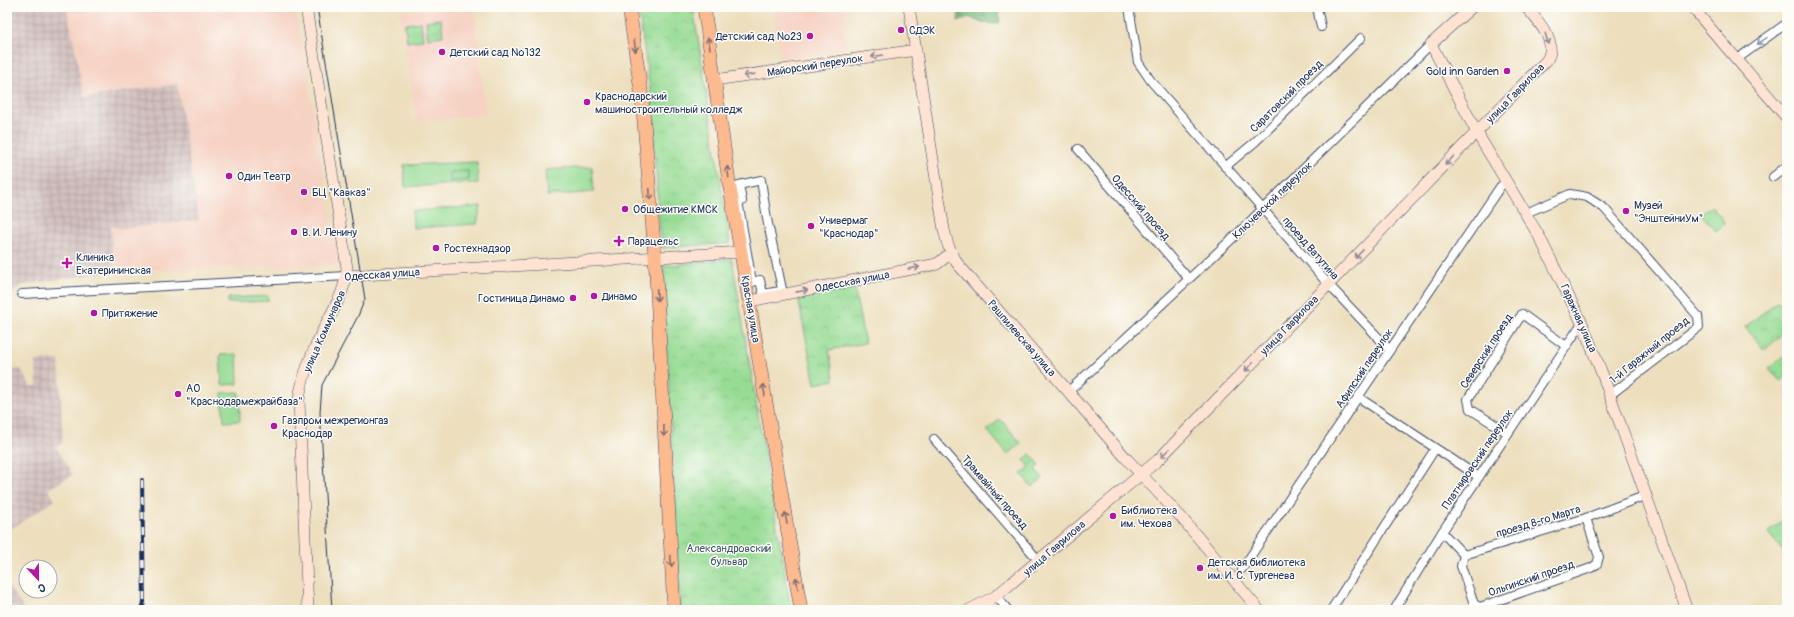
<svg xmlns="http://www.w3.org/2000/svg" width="1794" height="617" viewBox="0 0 1794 617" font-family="Pangolin,sans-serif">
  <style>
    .built { fill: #f6d2c3 }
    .industrial { fill: url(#industrial-grid) }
    .grass { fill: #97dc94; stroke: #598679 }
    .forest { fill: url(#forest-firs); stroke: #4a766e }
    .park { fill: url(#park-crowns); stroke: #598679 }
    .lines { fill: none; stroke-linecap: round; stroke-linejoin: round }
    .street-casing { stroke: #3a496c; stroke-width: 10 }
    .secondary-casing { stroke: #3a496c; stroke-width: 12 }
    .primary-casing { stroke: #3a496c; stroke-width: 14 }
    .street { stroke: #fff; stroke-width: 8 }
    .secondary { stroke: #fee3d2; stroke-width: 11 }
    .primary { stroke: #fcba8e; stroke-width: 13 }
    .tram { stroke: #1b2f5e; stroke-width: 1 }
    .rail-casing { stroke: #1b2f5e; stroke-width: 4 }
    .rail { stroke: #fdfcf7; stroke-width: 2.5; stroke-dasharray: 8; stroke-linecap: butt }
    .oneway { stroke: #8c8998 }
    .oneway2 { stroke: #8d97ae }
    .oneway3 { stroke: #806e74 }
    .poi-dot { fill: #b5179e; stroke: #fdfcf7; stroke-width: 1.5 }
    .labels { text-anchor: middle; stroke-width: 3; stroke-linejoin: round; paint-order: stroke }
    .poi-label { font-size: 11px; fill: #1b2f5e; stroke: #fdfcf7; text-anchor: start }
    .street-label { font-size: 11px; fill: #1b2f5e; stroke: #fdfcf7 }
    .park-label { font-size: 11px; fill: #3a5a6c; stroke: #fdfcf7 }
  </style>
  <defs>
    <pattern id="industrial-grid" width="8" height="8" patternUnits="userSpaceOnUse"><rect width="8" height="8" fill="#d1bfbd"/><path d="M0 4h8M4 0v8" fill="none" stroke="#b3a4a5"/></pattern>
    <pattern id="forest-firs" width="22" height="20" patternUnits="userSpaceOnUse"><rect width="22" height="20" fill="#79bc7e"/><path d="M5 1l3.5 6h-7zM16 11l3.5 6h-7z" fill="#62996a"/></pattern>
    <pattern id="park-crowns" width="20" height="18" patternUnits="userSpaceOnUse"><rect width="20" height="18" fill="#97dc94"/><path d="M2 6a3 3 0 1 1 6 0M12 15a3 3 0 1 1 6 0" fill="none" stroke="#82bd82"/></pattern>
  </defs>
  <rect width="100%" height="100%" fill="#fdfcf7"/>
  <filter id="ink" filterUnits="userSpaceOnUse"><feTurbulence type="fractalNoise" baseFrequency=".025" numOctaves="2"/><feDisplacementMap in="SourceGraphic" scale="8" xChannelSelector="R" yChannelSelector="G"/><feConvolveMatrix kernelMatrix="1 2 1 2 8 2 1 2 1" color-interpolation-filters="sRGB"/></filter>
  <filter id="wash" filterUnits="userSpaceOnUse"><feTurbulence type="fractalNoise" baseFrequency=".012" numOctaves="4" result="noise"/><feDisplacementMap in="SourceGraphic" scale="16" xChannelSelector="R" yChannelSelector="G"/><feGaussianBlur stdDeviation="0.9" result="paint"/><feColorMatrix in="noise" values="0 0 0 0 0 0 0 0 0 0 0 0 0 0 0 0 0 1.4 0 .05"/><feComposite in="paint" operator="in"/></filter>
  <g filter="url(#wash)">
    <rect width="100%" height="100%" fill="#eddfbe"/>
    <g class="built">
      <polygon points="67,7 295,7 337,250 338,265 113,271 111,226 120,228 185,140 177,84 83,97"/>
      <polygon points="474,7 486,115 417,121 399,12"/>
      <polygon points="773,7 845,7 847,23 842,24 846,48 780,58"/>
    </g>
    <g class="industrial">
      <polygon points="7,7 67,7 84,97 177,84 199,220 148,226 120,228 111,226 113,271 23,285 7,297"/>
      <polygon points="59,360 63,443 56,447 73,475 48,489 55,500 7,532 7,369 8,370 21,369 30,386 37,386 36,361"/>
      <polygon points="7,585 25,610 7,610"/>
    </g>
    <g class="grass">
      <polygon points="477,162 478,183 405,187 404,165"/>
      <polygon points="592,167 594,192 547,196 545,170"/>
      <polygon points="481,206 477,224 413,228 412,211"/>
      <polygon points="268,296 268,301 228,303 228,298"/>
      <polygon points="237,354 238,384 222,385 220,355"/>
      <polygon points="239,392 240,421 224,422 222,393"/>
      <polygon points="1000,419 1021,443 1008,455 987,430"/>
      <polygon points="1785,518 1787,521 1787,555 1768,533"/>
    </g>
    <polygon class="forest" points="959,7 998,7 1000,21 998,24 982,23 969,17 958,21"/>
    <g class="park">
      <polygon points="638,7 693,7 730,243 661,248 651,96"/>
      <polygon points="441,19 443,36 428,38 426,21"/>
      <polygon points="421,22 423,40 407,42 405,24"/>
      <polygon points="468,171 469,180 450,181 449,172"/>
      <polygon points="1712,206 1725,223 1716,231 1701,214"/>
      <polygon points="732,259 791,610 680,610 663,266"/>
      <polygon points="854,287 865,343 829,350 834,380 815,384 798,298"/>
      <polygon points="1778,301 1787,311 1787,331 1764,350 1745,327"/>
      <polygon points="1787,353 1787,375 1780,381 1769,368"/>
      <polygon points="1030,454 1040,465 1035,469 1043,478 1032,487 1021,474 1030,467 1024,460"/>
    </g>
  </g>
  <g filter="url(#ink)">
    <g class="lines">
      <g class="street-casing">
        <g id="street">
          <polyline points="1129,7 1138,62 1151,81 1329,285 1389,349"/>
          <polyline points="1317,7 1321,27"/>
          <polyline points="1737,59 1787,23"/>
          <polyline points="1078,149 1188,278"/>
          <polyline points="1225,167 1255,142 1361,38"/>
          <polyline points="1773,177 1787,166"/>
          <polygon points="761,180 767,219 782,289 780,291 763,294 760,280 752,282 738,201 742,201 739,185"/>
          <polyline points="1526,213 1570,194 1587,197 1604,208 1698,316 1699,327 1610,395"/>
          <polyline points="22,294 346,276"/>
          <polyline points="1069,391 1236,235 1431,44"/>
          <polyline points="1358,397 1479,477"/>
          <polyline points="1508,433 1470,409 1468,399 1522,314 1566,346"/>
          <polyline points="934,439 1039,561"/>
          <polyline points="1442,532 1464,555 1586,518 1647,495"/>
          <polyline points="1464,555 1461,566 1474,604 1480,607 1591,568 1597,564 1599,557 1586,518"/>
          <polyline points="1242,569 1500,187 1506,181"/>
          <polyline points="996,596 1008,610"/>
          <polyline points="1331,610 1435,449"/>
          <polyline points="1394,610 1442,532 1582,323"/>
        </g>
      </g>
      <g class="secondary-casing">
        <g id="secondary">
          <path d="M 306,7 L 347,268 C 346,290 334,308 324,328 C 313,351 302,375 299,400 L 308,610"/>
          <polyline points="909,7 944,230 948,245 957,263 1125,457 1180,516 1259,610"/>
          <polyline points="1472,7 1431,44 1477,133 1539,236 1582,323 1603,376 1687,610"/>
          <polyline points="1692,7 1787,118"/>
          <polyline points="715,80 916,50"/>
          <polyline points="346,276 741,252"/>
          <polyline points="750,301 937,264 951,253"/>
          <path d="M 969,610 L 996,596 L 1158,460 L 1539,68 C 1542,65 1546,62 1548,58 C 1557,40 1537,20 1526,7"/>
        </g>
      </g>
      <g class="primary-casing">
        <g id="primary">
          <polyline points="629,7 642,98 655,256 674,610"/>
          <polyline points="704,7 729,182 801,610"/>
        </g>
      </g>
      <use href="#street" class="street"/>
      <use href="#secondary" class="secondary"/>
      <use href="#primary" class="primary"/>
      <polyline class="tram" points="317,7 365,299 358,316 322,385 320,412 332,610"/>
      <g class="rail-casing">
        <polyline id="rail" points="142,480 144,602 142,610"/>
      </g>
      <use href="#rail" class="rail"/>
    </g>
    <defs><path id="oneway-shaft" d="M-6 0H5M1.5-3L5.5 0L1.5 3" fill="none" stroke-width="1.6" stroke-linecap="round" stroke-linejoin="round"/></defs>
    <g class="oneway">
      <use href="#oneway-shaft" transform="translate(1547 39) rotate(72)"/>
      <use href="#oneway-shaft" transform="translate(877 56) rotate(171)"/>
      <use href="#oneway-shaft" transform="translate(749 75) rotate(172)"/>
      <use href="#oneway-shaft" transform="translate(1449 161) rotate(134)"/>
      <use href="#oneway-shaft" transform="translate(1359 254) rotate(134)"/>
      <use href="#oneway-shaft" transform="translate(914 268) rotate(-11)"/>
      <use href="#oneway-shaft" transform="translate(802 291) rotate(-11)"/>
      <use href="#oneway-shaft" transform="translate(1249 367) rotate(134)"/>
      <use href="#oneway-shaft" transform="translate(1165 453) rotate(135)"/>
    </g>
    <use class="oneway2" href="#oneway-shaft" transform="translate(1762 41) rotate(145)"/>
    <g class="oneway3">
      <use href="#oneway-shaft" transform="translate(709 43) rotate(-99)"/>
      <use href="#oneway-shaft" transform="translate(635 46) rotate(82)"/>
      <use href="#oneway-shaft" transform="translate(728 172) rotate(-98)"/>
      <use href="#oneway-shaft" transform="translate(650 194) rotate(86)"/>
      <use href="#oneway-shaft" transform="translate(657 295) rotate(87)"/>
      <use href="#oneway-shaft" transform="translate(764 390) rotate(-99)"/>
      <use href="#oneway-shaft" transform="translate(664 431) rotate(87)"/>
      <use href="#oneway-shaft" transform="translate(786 518) rotate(-99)"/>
      <use href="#oneway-shaft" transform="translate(671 561) rotate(87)"/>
      <use href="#oneway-shaft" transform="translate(797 583) rotate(-100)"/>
    </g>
  </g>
  <g class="poi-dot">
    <circle cx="901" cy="30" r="4"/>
    <circle cx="810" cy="36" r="4"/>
    <circle cx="442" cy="52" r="4"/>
    <circle cx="1507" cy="71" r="4"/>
    <circle cx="587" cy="102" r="4"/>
    <circle cx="229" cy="176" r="4"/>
    <circle cx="304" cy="192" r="4"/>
    <circle cx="625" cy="209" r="4"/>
    <circle cx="1626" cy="211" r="4"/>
    <circle cx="811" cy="226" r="4"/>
    <circle cx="294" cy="232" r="4"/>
    <path d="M617 235h4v4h4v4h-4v4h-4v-4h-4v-4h4z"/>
    <circle cx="436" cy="248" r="4"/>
    <path d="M65 257h4v4h4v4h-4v4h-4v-4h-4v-4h4z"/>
    <circle cx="594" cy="296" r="4"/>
    <circle cx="573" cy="298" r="4"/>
    <circle cx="94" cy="313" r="4"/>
    <circle cx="178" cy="394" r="4"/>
    <circle cx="274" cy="426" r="4"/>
    <circle cx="1113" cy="516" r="4"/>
    <circle cx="1200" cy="568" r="4"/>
  </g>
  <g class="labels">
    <g class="poi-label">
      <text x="909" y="34">СДЭК</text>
      <text x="802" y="40" text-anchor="end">Детский сад №23</text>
      <text x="450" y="56">Детский сад №132</text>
      <text x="1499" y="75" text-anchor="end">Gold inn Garden</text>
      <text x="595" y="100">Краснодарский<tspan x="595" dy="13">машиностроительный колледж</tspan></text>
      <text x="237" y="180">Один Театр</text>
      <text x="312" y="196">БЦ "Кавказ"</text>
      <text x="1634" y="209">Музей<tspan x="1634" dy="13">"ЭнштейниУм"</tspan></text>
      <text x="633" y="213">Общежитие КМСК</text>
      <text x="819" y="224">Универмаг<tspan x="819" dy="13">"Краснодар"</tspan></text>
      <text x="302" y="236">В. И. Ленину</text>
      <text x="628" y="245">Парацельс</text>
      <text x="444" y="252">Ростехнадзор</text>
      <text x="76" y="261">Клиника<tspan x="76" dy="13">Екатерининская</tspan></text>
      <text x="602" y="300">Динамо</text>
      <text x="565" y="302" text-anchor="end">Гостиница Динамо</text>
      <text x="102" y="317">Притяжение</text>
      <text x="186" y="392">АО<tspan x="186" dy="13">"Краснодармежрайбаза"</tspan></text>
      <text x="282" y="424">Газпром межрегионгаз<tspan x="282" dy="13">Краснодар</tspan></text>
      <text x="1121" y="514">Библиотека<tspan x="1121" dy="13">им. Чехова</tspan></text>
      <text x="1208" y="566">Детская библиотека<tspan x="1208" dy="13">им. И. С. Тургенева</tspan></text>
    </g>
    <g class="street-label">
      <text transform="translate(815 65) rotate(-9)" y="4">Майорский переулок</text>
      <text transform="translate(1515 93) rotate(-46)" y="4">улица Гаврилова</text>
      <text transform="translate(1286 96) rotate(-45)" y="4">Саратовский проезд</text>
      <text transform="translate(1272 200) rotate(-44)" y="4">Ключевской переулок</text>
      <text transform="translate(1141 207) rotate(49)" y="4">Одесский проезд</text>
      <text transform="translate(1311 248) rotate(49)" y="4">проезд Ватутина</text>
      <text transform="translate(382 274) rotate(-4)" y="4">Одесская улица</text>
      <text transform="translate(852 281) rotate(-11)" y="4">Одесская улица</text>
      <text transform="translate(751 309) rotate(80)" y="4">Красная улица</text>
      <text transform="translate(1579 318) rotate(66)" y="4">Гаражная улица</text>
      <text transform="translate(1289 325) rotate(-46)" y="4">улица Гаврилова</text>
      <text transform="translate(324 331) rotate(-66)" y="4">улица Коммунаров</text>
      <text transform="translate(1022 338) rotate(49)" y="4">Рашпилевская улица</text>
      <text transform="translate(1649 350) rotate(-39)" y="4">1-й Гаражный проезд</text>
      <text transform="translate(1486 351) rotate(-57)" y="4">Северский проезд</text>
      <text transform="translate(1364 368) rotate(-56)" y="4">Афипский переулок</text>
      <text transform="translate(1477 459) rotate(-56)" y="4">Платнировский переулок</text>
      <text transform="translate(995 492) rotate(49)" y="4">Трамвайный проезд</text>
      <text transform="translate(1538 521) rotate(-17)" y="4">проезд 8-го Марта</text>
      <text transform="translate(1054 548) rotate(-41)" y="4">улица Гаврилова</text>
      <text transform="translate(1531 578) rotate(-19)" y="4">Ольгинский проезд</text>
    </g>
    <g class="park-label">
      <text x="729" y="552">Александровский<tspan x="729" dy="13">бульвар</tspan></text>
    </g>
  </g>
  <rect width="1794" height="617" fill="none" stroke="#fdfcf7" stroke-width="24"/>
  <g transform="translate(38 579) rotate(158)"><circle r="19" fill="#fdfcf7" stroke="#a3aaba"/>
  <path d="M0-3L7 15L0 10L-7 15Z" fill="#b5179e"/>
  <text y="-6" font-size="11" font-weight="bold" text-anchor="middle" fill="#1b2f5e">С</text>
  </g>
</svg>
